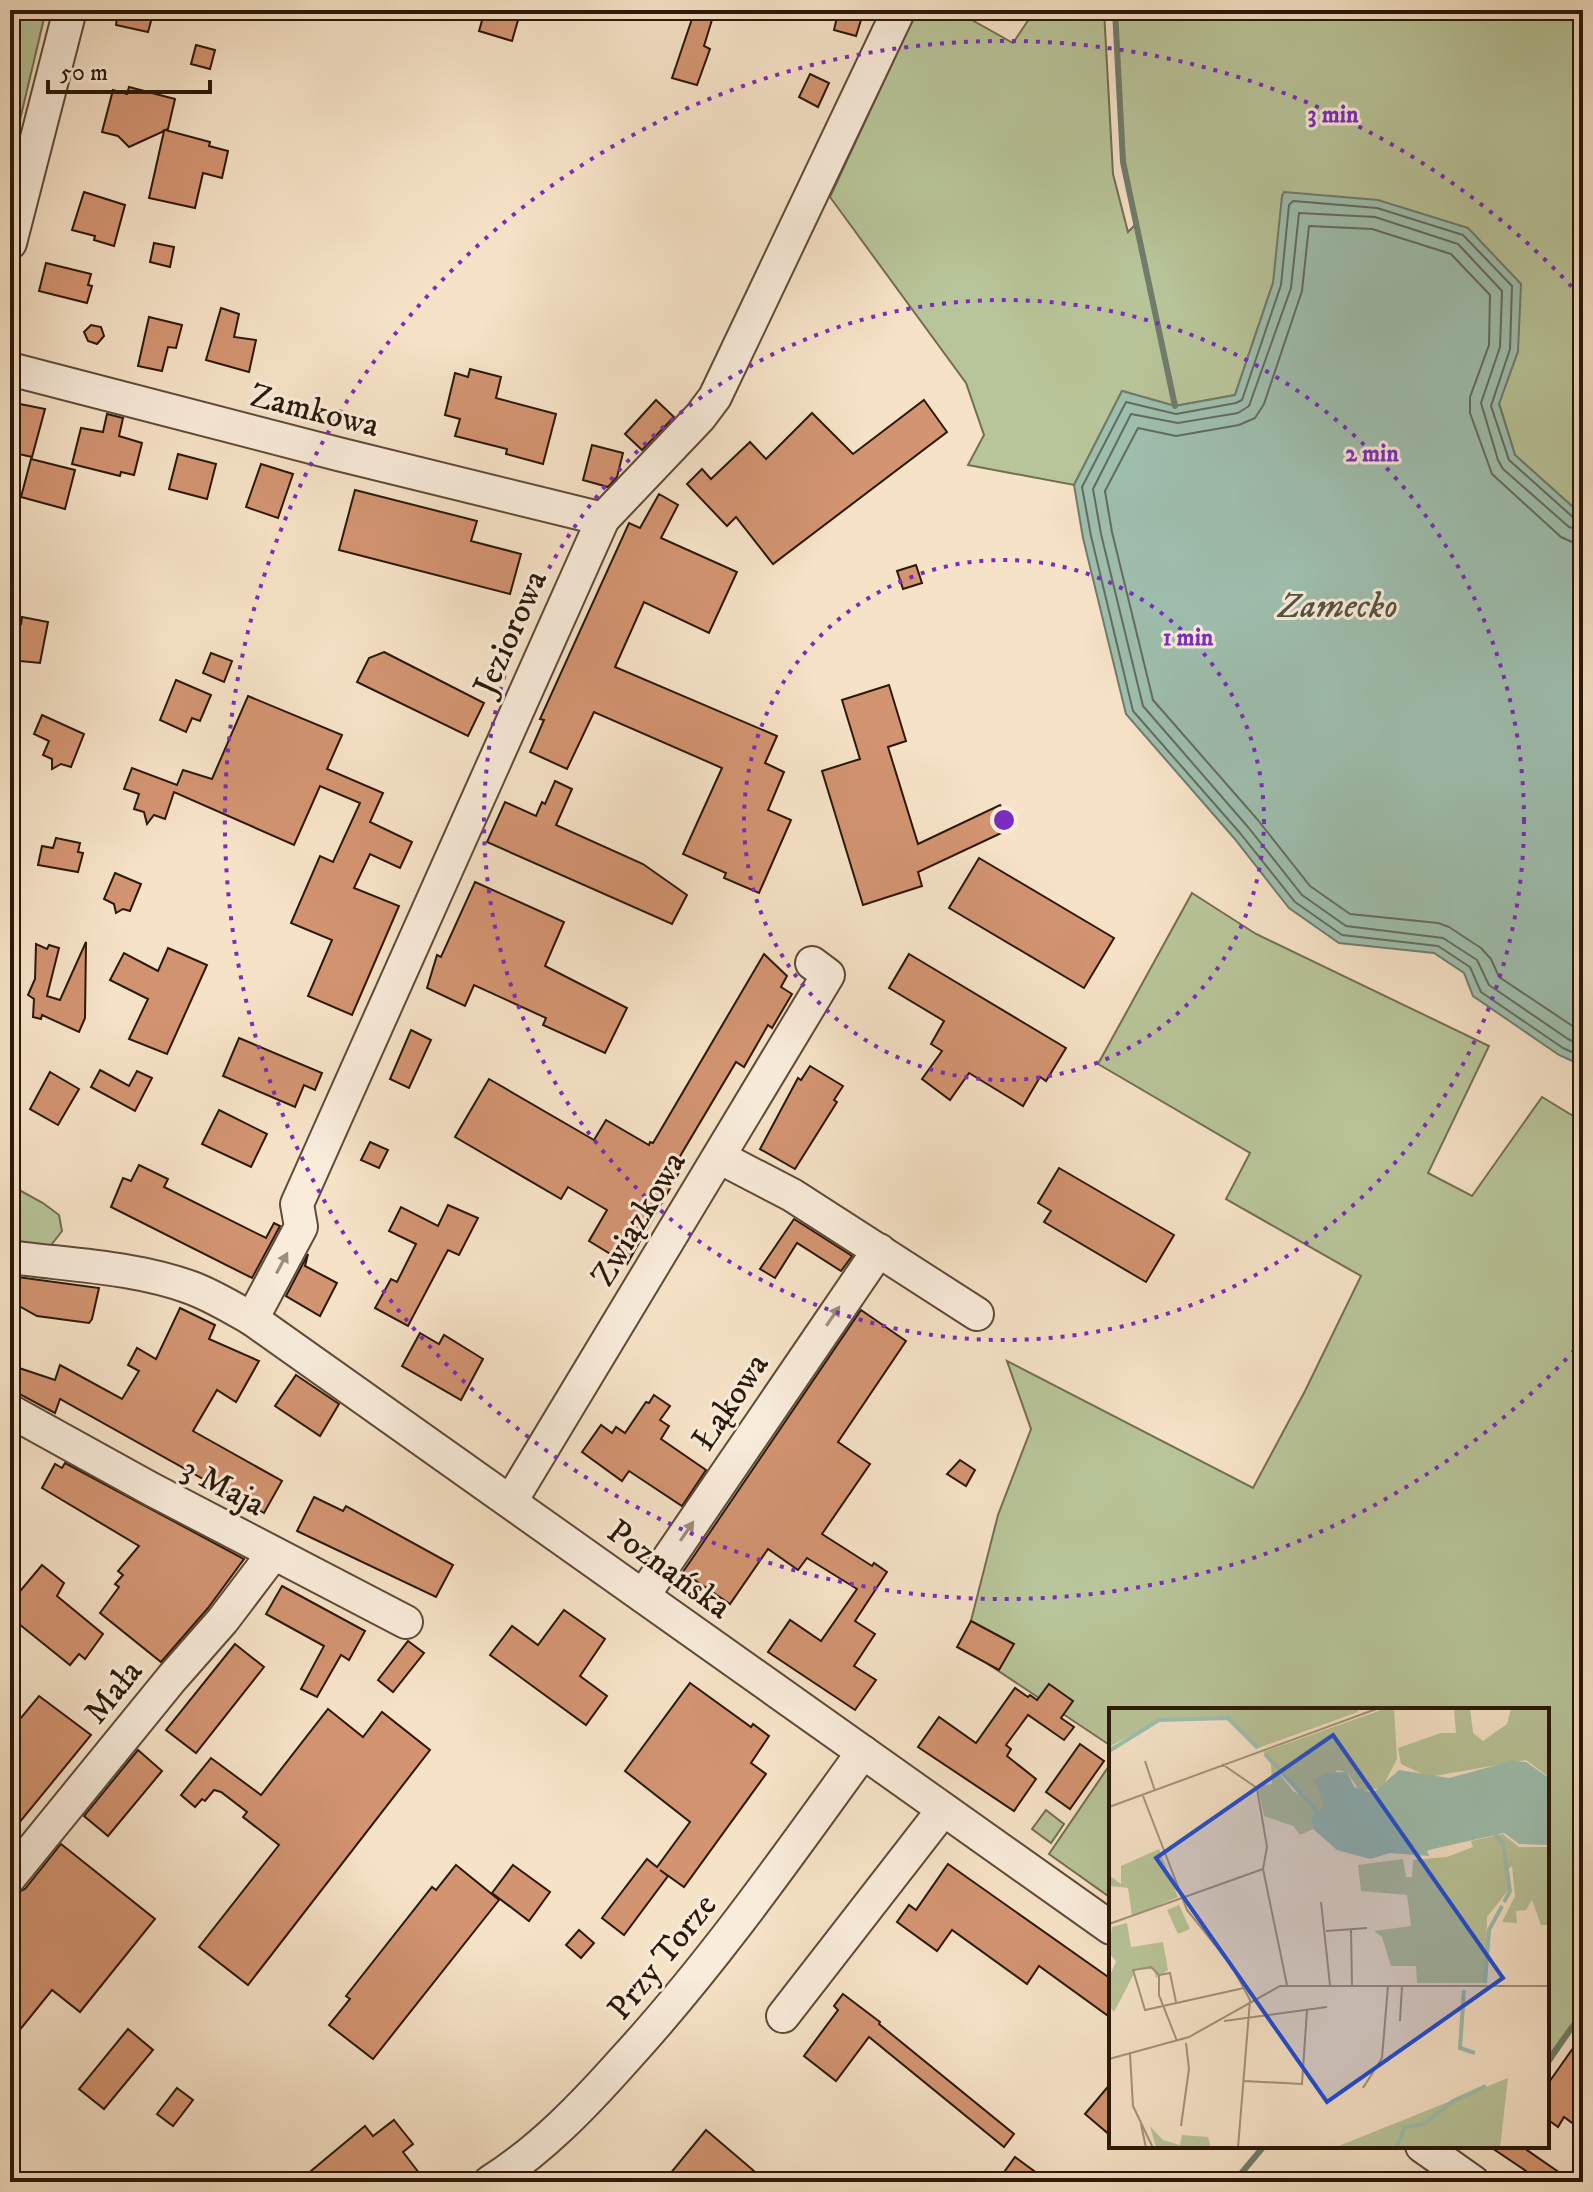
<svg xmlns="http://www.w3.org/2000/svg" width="1593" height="2192" viewBox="0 0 1593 2192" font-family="'IM FELL DW Pica',serif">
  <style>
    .green { fill: #b8c499; stroke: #726e50; stroke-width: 2 }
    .water { fill: #9ebfaf; stroke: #707c6c; stroke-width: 2 }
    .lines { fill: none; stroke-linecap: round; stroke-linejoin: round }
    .shore { stroke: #646c5c; stroke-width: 2 }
    .stream { stroke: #707c6c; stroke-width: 6 }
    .building { fill: #d39471; stroke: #2b1808; stroke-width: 2 }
    .minor-casing { stroke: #5e4a38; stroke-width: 36 }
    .minor { stroke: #f9ecdb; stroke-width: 32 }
    .oneway { fill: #9c8d7c }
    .ring { fill: none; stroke: #7b2cbf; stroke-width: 4; stroke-dasharray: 4 8 }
    .labels { text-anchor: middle; stroke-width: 6; stroke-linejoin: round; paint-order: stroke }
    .street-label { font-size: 34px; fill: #2b1808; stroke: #f9ecdb }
    .water-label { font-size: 36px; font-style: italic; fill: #535242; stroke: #f9ecdb }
    .inset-river { fill: none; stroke: #9ebfaf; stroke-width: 4 }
    .inset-road { fill: none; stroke: #a5917b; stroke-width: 2 }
    .view { fill: #1d4ed8; fill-opacity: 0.15; stroke: #1d4ed8; stroke-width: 4 }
    .inset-edge { fill: none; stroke: #2b1808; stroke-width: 4 }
    .centre { fill: #7b2cbf; stroke: #f9ecdb; stroke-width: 4 }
    .ring-label { font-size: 24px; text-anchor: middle; font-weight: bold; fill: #7b2cbf; stroke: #f9ecdb; stroke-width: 6; stroke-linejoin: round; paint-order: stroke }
  </style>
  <rect width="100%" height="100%" fill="#f6e2c7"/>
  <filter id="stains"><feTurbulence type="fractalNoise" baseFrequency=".0025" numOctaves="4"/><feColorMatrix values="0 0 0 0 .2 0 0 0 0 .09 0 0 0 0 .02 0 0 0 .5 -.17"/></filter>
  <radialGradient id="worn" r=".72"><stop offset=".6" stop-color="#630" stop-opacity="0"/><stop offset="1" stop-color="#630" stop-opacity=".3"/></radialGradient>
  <g class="green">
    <polygon points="10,10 46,10 10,162"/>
    <polygon points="917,10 954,10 1013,43 1035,10 1104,10 1113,174 1128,232 1135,225 1123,162 1115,10 1583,10 1583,516 1515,455 1499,403 1518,351 1273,283 1235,395 1175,406 1122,391 1074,485 968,465 984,435 966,383 830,197"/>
    <polygon points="1192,893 1256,934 1489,1046 1428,1173 1472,1196 1542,1097 1583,1122 1583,2014 1547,2067 1547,1710 1111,1710 1111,1746 964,1648 998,1515 1031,1429 1007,1361 1253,1488 1305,1391 1361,1276 1226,1199 1250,1153 1098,1064"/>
    <polygon points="10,1185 43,1203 59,1215 62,1231 48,1249 10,1249"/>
    <polygon points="1111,1763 1111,1898 1049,1854"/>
    <polygon points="1046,1810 1064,1824 1051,1843 1032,1829"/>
  </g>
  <polygon class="water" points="1284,192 1378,200 1468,228 1521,284 1518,351 1499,404 1515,455 1583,516 1583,1066 1559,1055 1473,996 1464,973 1434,953 1339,943 1289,908 1234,838 1126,714 1083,538 1074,485 1122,391 1175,406 1235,395 1273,283 1282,196"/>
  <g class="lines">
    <g class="shore">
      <polyline points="1583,521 1575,519 1509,460 1491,406 1510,349 1512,286 1463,235 1377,208 1293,201 1289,205 1281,285 1242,400 1236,403 1176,414 1126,402 1082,487 1091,536 1133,711 1240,833 1295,902 1342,935 1438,946 1470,967 1481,992 1563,1048 1583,1057"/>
      <polyline points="1583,531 1569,527 1503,469 1498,460 1481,403 1500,347 1502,291 1458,244 1375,217 1299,213 1291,288 1249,406 1238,413 1178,423 1131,414 1093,489 1101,534 1143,706 1248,827 1302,895 1346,926 1443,938 1477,960 1489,985 1568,1039 1583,1046"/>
      <polyline points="1583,543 1572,542 1561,537 1492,474 1470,413 1470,397 1489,345 1490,295 1451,254 1372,229 1309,226 1302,291 1264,404 1255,418 1239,425 1176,436 1138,428 1105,491 1112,532 1153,700 1257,819 1310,886 1350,914 1438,923 1449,927 1481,948 1491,959 1499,977 1583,1033"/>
    </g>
    <g class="stream">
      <polyline points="1115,10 1123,162 1175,406"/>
      <polyline points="1547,2062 1583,2012"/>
      <polyline points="1234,2182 1264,2146"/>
    </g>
  </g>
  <g class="building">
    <polygon points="118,10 154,10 148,32 116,25"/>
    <polygon points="485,10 521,10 512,41 479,31"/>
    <polygon points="695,10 715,10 704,46 710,49 697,85 672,78"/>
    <polygon points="838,13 861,20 856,36 834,30"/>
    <polygon points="196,45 215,50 210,69 191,64"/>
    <polygon points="810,74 829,83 818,107 799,97"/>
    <polygon points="129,87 175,99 168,129 165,130 210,142 209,146 228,151 222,178 203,173 195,208 149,198 164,131 129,147 118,136 102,132 113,90 127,94"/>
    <polygon points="84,192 125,205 114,246 94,240 95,236 72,230"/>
    <polygon points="154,243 174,247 170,267 150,262"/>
    <polygon points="46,263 91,274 88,285 92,286 87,303 39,291"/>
    <polygon points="221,308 239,314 234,337 256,340 249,372 206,360"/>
    <polygon points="149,317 182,325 176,348 168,347 162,371 138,366"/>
    <polygon points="91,325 101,327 104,336 97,344 88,341 84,332"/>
    <polygon points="470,369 501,377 496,398 556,414 543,464 506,454 507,449 455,436 460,419 445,415 455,373 468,377"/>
    <polygon points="656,400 674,417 642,450 625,434"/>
    <polygon points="924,400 947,432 773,564 736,517 727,526 687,484 702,469 711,479 750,442 766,459 812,413 853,454"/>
    <polygon points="15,403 45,409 32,457 10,452 10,418"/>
    <polygon points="107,414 123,418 119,436 142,443 134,475 121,472 120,476 72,464 81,428 103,432"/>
    <polygon points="592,445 623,453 617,477 608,487 583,480"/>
    <polygon points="178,454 216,464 207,499 169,489"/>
    <polygon points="31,459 75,470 65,509 21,497"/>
    <polygon points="261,464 293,474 278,518 246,507"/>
    <polygon points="355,490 477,521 471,541 521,554 510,594 339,550"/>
    <polygon points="659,494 678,505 661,538 737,572 709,633 644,602 615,667 777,736 765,763 784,772 768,810 791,820 759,893 724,878 726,873 683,854 722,768 594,712 567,769 530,752 544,720 540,719 629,523 640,528"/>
    <polygon points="916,565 922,583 903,589 897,571"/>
    <polygon points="22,617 48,622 40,663 10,660 10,622 21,624"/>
    <polygon points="384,652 484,703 468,736 357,682 369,658"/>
    <polygon points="211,653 232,661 224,682 203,673"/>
    <polygon points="176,680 211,695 200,721 192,718 186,732 160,720"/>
    <polygon points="889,685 906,741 888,747 918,844 1000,805 1012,828 918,872 922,886 863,905 822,771 860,759 842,700"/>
    <polygon points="248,696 342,735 327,769 383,793 370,822 412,842 400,868 370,854 354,888 399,906 352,1015 308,996 332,940 291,923 320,856 333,862 360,803 320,786 294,845 174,792 165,819 154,815 147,824 144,812 134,809 139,794 124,789 132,768 177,785 183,770 212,779"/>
    <polygon points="42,715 84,734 71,767 61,764 52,769 52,759 43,755 49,741 34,734"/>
    <polygon points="555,781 572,789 556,825 643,864 687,895 672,924 487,842 505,802 536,816 542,802 545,804"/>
    <polygon points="56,838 80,843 78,852 83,853 78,872 38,865 42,846 53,848"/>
    <polygon points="979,858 1114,938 1084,988 949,908"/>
    <polygon points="115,873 141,884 130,911 123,909 116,913 114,904 104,899"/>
    <polygon points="475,882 564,922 545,966 627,1008 605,1053 543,1025 546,1018 474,985 465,1006 427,988 437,955 441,957"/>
    <polygon points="86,942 85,1018 79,1032 42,1015 41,1019 33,1017 34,999 28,995 35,979 36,944 47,949 49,945 59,948 47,996 60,1000"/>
    <polygon points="168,948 207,965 167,1054 129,1039 148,999 110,980 124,953 158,971"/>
    <polygon points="764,954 787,976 781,987 792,994 772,1028 768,1025 744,1067 736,1062 679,1158 685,1162 627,1264 589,1241 607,1210 568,1187 561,1199 455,1137 489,1079 594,1140 606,1120 649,1145 650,1142 653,1143"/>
    <polygon points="909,954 1066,1048 1046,1081 1040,1077 1023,1106 969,1073 950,1100 922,1079 942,1051 931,1044 944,1021 889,988"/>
    <polygon points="411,1030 431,1040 409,1088 390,1079"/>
    <polygon points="239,1038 322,1073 315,1090 304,1085 295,1107 223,1076"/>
    <polygon points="810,1066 843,1086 834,1100 837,1102 795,1169 760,1149 798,1078 801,1080"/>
    <polygon points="100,1070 129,1086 137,1071 152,1078 135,1111 91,1087"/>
    <polygon points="50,1072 79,1089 58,1125 30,1109"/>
    <polygon points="219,1110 267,1134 251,1167 202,1144"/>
    <polygon points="370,1142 388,1150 379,1168 361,1160"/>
    <polygon points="139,1165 168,1179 164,1187 266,1238 274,1223 280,1226 252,1278 111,1207 123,1178 131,1181"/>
    <polygon points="1059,1168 1174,1235 1146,1282 1044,1222 1051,1211 1038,1203"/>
    <polygon points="448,1205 478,1218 459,1255 448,1250 408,1326 375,1308 391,1279 397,1282 416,1244 389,1231 401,1207 438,1226"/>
    <polygon points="794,1219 852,1256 841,1271 797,1243 775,1278 760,1269"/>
    <polygon points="308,1254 305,1266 337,1283 320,1316 286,1296"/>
    <polygon points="10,1276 99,1288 92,1319 89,1323 37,1316 10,1301"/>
    <polygon points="180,1308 215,1325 209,1339 259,1361 236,1402 217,1390 193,1431 282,1481 264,1513 60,1399 55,1413 10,1389 10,1365 55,1380 60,1365 122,1399 139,1371 128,1365 137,1348 156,1359"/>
    <polygon points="861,1310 906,1341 838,1442 870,1464 822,1534 872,1566 874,1563 887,1572 855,1621 875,1634 854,1666 876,1680 855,1710 768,1652 790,1620 821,1641 857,1589 807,1558 798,1570 768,1549 730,1604 683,1572"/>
    <polygon points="420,1333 439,1344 444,1335 483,1359 461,1400 402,1366"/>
    <polygon points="296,1375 339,1404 320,1436 275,1406"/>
    <polygon points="654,1395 670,1406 660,1420 669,1426 661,1439 706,1470 682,1506 629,1471 622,1481 582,1452 601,1425 612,1433 616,1427 625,1433 646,1402 649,1403"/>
    <polygon points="960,1460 975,1470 966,1486 947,1474"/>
    <polygon points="65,1463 244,1559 208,1608 161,1662 100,1613 119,1587 115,1584 123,1575 118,1571 139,1546 42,1488 55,1464 62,1468"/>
    <polygon points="314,1497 343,1511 346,1506 453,1565 436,1597 297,1531"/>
    <polygon points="42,1565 64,1583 57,1596 103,1634 85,1659 79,1654 70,1665 19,1624 10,1633 10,1603"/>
    <polygon points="282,1586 365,1631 349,1660 341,1655 317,1697 301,1689 324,1646 266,1614"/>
    <polygon points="564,1610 605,1639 580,1676 607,1696 586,1725 490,1655 512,1626 538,1645"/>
    <polygon points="971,1621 1014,1644 999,1670 957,1647"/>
    <polygon points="408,1641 424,1653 393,1692 378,1680"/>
    <polygon points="235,1644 264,1667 196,1753 166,1730"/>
    <polygon points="690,1683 751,1727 753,1724 769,1736 751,1763 766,1774 684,1887 660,1870 668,1876 624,1935 602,1918 647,1859 657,1867 690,1822 625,1771"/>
    <polygon points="1049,1684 1073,1701 1061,1718 1074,1727 1064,1740 1028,1715 1006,1745 1011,1749 1007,1756 1036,1779 1014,1811 918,1747 939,1717 976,1743 1015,1688 1028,1697 1030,1695 1037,1700"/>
    <polygon points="39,1696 91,1735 10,1834 10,1731"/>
    <polygon points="328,1709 363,1737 382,1712 430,1750 248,1985 199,1947 279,1845 243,1817 247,1812 221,1792 214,1790 205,1801 202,1799 195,1807 181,1795 211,1758 261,1795"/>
    <polygon points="1080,1744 1104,1761 1070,1809 1046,1792"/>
    <polygon points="138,1750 162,1771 108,1836 84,1816"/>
    <polygon points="61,1844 155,1919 80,2012 52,1990 10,2042 10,1896 25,1889"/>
    <polygon points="948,1864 1111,1979 1111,2018 1039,1966 1027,1984 952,1930 937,1951 897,1922 909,1905 916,1910"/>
    <polygon points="456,1865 499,1900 373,2059 329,2025 350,1999 346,1996 432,1887 436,1890"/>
    <polygon points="513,1865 550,1892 529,1921 492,1893"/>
    <polygon points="579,1930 594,1943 581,1958 566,1945"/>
    <polygon points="843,1994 880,2022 879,2024 1014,2134 1004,2147 869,2037 836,2081 804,2056 838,2010 834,2006"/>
    <polygon points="128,2029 153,2050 104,2109 79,2089"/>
    <polygon points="1583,2034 1583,2131 1564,2117 1558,2127 1547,2119 1547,2085"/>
    <polygon points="1111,2083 1111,2136 1085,2114"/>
    <polygon points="177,2088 193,2100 173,2126 157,2114"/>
    <polygon points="394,2120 413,2144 403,2152 426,2182 319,2182 311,2171 365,2126 373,2136"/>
    <polygon points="706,2130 767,2182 678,2182 669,2175"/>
    <polygon points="1489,2146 1521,2146 1573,2182 1518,2182 1526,2171"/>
    <polygon points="1015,2157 1049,2182 997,2182"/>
  </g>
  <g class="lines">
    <g class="minor-casing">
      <g id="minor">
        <polyline points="10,243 70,10"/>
        <polyline points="10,369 338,454 603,519"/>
        <polyline points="719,1157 792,1195 977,1314"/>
        <path d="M 10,1257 C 70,1265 135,1267 192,1288 C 213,1296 233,1308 252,1319 L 1111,1928"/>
        <polyline points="252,1319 301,1227 297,1204 603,519 700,417 715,397 899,10"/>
        <polyline points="10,1411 151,1489 406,1622"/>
        <polyline points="511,1501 828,975 812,963"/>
        <polyline points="643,1596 879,1250"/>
        <polyline points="10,1877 172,1678 223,1620 273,1554"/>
        <polyline points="783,2016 943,1810"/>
        <polyline points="1422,2146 1473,2182"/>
        <path d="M 490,2182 C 541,2150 584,2105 624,2060 C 712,1964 787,1857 863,1752"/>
      </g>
    </g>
    <use href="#minor" class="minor"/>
  </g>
  <defs><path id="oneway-solid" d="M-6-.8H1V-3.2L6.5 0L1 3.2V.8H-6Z" transform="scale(2)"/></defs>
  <g class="oneway">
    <use href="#oneway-solid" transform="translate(282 1263) rotate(-62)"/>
    <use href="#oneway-solid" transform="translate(833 1316) rotate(-56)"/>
    <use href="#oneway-solid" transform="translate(687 1531) rotate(-56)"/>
  </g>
  <g class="ring">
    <circle cx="1004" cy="820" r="260"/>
    <circle cx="1004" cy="820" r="520"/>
    <path d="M1583 1341A779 779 0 1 1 1583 299"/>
  </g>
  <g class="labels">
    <g class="street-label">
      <text transform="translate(315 409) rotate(14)" y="12">Zamkowa</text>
      <text transform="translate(509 632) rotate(-66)" y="12">Jeziorowa</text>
      <text transform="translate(637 1218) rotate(-59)" y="12">Związkowa</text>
      <text transform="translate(729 1401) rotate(-56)" y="12">Łąkowa</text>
      <text transform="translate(224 1485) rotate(28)" y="12">3 Maja</text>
      <text transform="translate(670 1568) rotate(36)" y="12">Poznańska</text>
      <text transform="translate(112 1691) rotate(-51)" y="12">Mała</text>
      <text transform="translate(661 1956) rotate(-51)" y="12">Przy Torze</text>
    </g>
    <g class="water-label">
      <text x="1338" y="617">Zamecko</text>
    </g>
  </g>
  <g transform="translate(1109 1708)">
    <rect width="440" height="440" fill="#f6e2c7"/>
    <path d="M 0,0 L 248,0 L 249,4 L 149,40 L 119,10 L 95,9 L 48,13 L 0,39 ZM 278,0 L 285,0 L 288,51 L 273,80 L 251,83 L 238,64 L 228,62 L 211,83 L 215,98 L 202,107 L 204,121 L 191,127 L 184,118 L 155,108 L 149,78 L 163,76 L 162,55 L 184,83 L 191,87 L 154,44 ZM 345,0 L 361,0 L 364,25 L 374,33 L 398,16 L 402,0 L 440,0 L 440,69 L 417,52 L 320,69 L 292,56 L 289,40 L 332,25 L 347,25 ZM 394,126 L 410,139 L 440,139 L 440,217 L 432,217 L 423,192 L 417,202 L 407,203 L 408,215 L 393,214 L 406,188 L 403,158 L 397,163 L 400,181 L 378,209 L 376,275 L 308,275 L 307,258 L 282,258 L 273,229 L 265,223 L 302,218 L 298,187 L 252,183 L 249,157 L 294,151 L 297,169 L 303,169 L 304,152 L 338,149 L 364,139 L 362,133 ZM 50,141 L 69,189 L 23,208 L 19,180 L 1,178 L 0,167 L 12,176 L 12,158 ZM 70,197 L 81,221 L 69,226 L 58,202 ZM 18,215 L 22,239 L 54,234 L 59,262 L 47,270 L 45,261 L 27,262 L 5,304 L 0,298 L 0,268 L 7,254 L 0,244 L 3,219 ZM 399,370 L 391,440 L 227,440 L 227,439 ZM 41,418 L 54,432 L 71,437 L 73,427 L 99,429 L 102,440 L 47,440 Z" fill="#b8c499"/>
    <path d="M 403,53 L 417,54 L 440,70 L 440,137 L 410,136 L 395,125 L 324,141 L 318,143 L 320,148 L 281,145 L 261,151 L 228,142 L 204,121 L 202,107 L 215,98 L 205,72 L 216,65 L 238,64 L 245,79 L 264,85 L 290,62 L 340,70 Z" fill="#9ebfaf"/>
    <path class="inset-river" d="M 50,12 L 119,10 L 149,40M 0,43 L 50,12M 156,46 L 209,104M 386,126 L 394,135 L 401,183 L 395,194M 376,275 L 380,222 L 393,198M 355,282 L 351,340 L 366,345M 287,440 L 296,419 L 315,416 L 344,393 L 377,378"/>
    <path class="inset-road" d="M 36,53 L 46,83M 113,56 L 148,80 L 158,139 L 154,161 L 178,277M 34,88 L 78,202 L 123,258 L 141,292 L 129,440M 0,99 L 270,0M 212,194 L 221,277M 0,216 L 154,161M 242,221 L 243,278M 217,223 L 258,220M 50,267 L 42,259 L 24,262 L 36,302 L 135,280M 67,294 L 61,265 L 50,267 L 50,287 L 68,333M 115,313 L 218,299M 291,313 L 293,278M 21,346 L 24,398 L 44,440M 0,351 L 80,329 L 171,278 L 440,278M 135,373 L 193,376 L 198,302M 254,380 L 273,350 L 279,278M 32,416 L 37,440M 72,418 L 80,361 L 77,335"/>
    <path class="view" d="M 224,27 L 394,270 L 218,394 L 47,150 Z"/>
    <rect width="440" height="440" class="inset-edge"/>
  </g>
  <circle cx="1004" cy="820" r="12" class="centre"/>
  <g class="ring-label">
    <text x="1333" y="122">3 min</text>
    <text x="1372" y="461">2 min</text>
    <text x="1188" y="645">1 min</text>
  </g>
  <rect width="1593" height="2192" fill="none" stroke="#f6e2c7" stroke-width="40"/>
  <rect x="12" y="12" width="1569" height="2168" fill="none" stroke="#2b1808" stroke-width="4"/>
  <rect x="20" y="20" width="1553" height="2152" fill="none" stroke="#2b1808" stroke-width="2"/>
  <path d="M48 80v12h162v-12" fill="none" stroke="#2b1808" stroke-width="4"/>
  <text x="60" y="80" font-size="24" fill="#2b1808" stroke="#f9ecdb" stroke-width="6" paint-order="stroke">50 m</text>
  <rect width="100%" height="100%" filter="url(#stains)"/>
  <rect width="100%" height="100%" fill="url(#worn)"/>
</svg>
